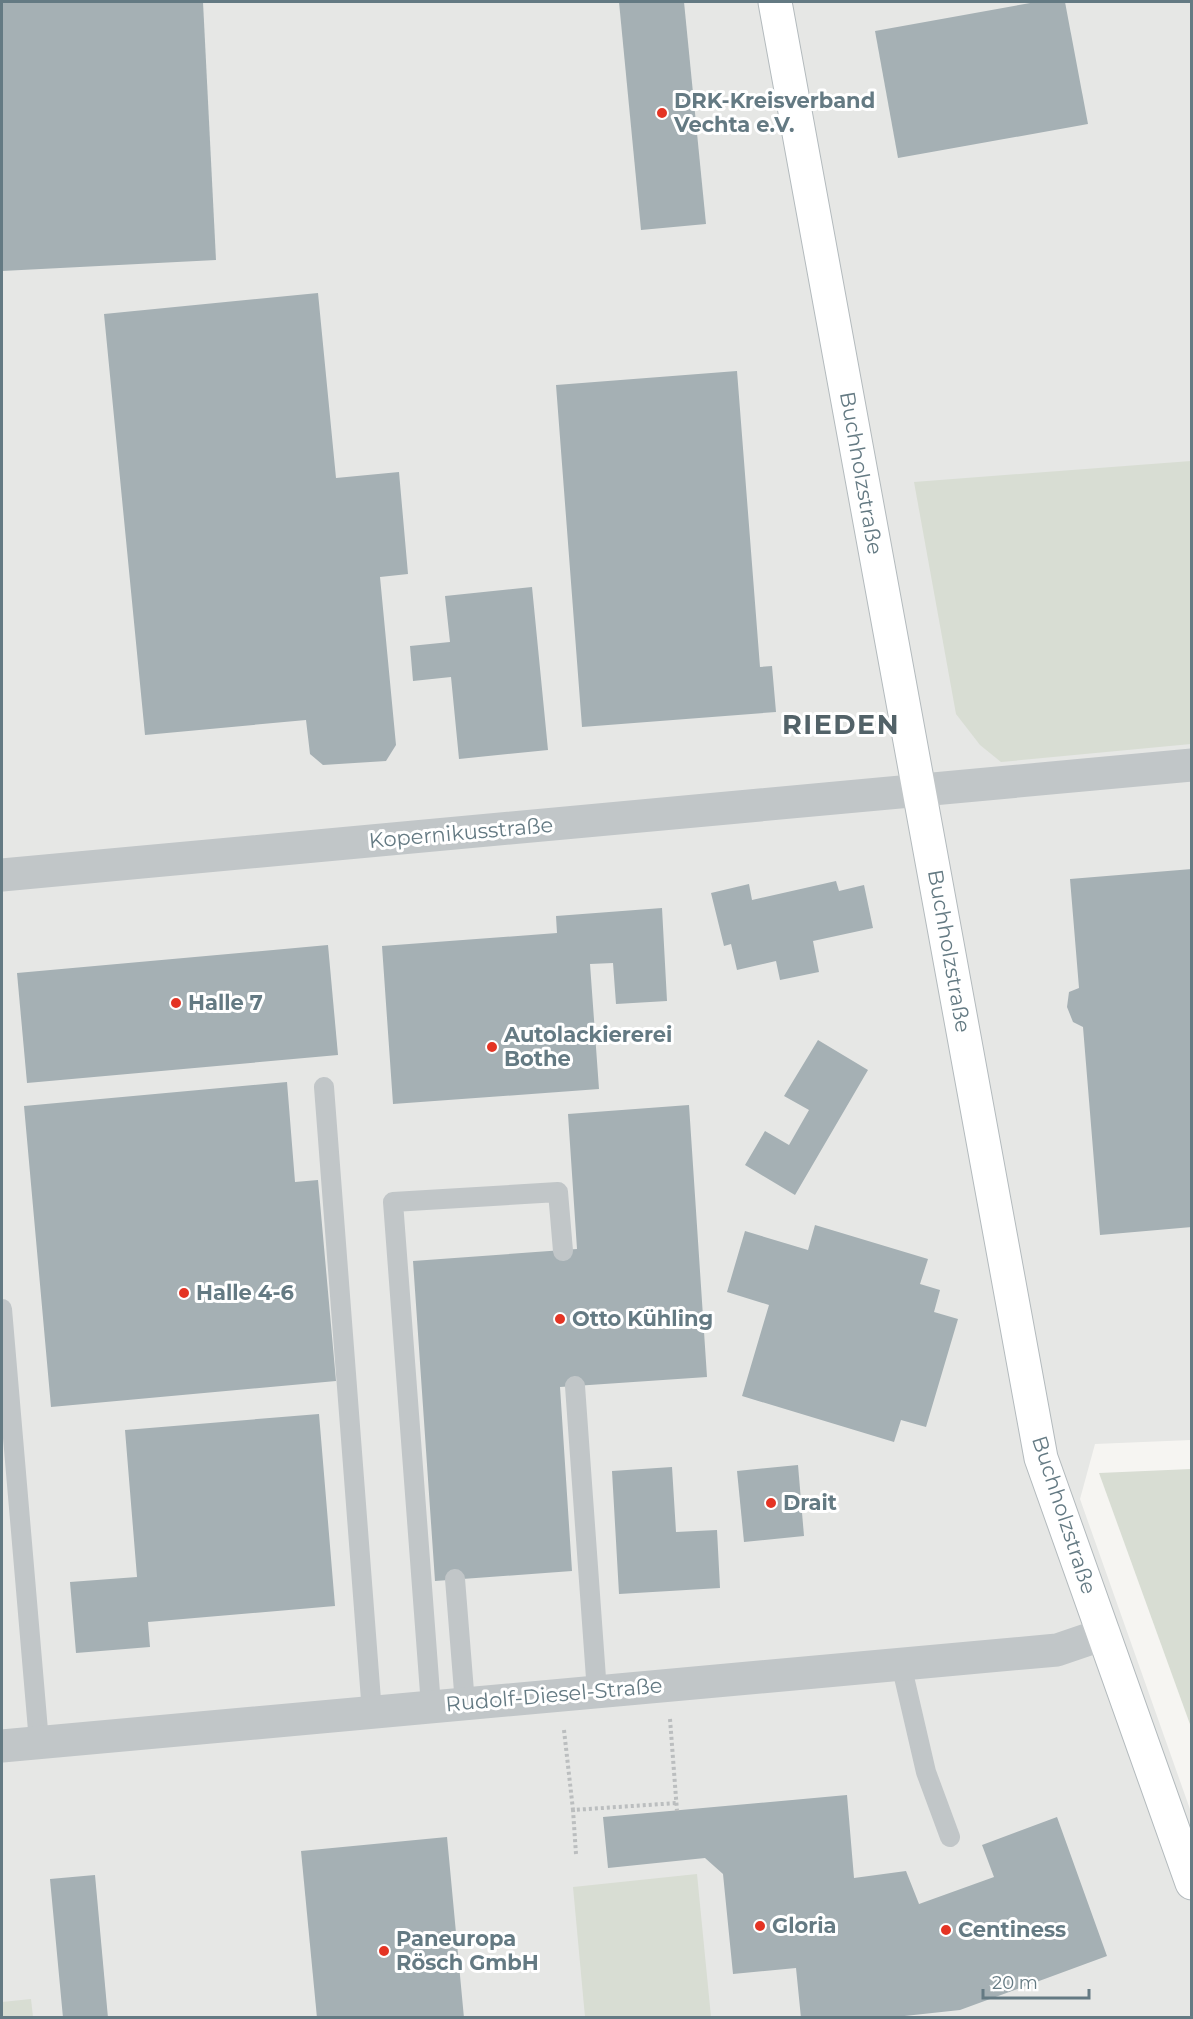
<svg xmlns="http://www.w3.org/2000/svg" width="1193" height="2019" viewBox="0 0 1193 2019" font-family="Montserrat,sans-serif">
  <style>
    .built { fill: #e6e7e5 }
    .green { fill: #d8ddd3 }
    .building { fill: #a5b0b4 }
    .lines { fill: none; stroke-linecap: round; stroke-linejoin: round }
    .secondary-casing { stroke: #b3babd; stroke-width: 35 }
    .path { stroke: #bbbebf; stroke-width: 4; stroke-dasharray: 3 3; stroke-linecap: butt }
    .lane { stroke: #c1c6c8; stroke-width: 20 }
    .street { stroke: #c1c6c8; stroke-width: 33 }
    .secondary { stroke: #fff; stroke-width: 33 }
    .poi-dot { fill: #e43424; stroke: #fff; stroke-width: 2 }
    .labels { text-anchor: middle; stroke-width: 6; stroke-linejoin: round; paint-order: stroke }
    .poi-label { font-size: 21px; font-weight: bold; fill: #647a83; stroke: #fff; text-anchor: start }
    .street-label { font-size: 21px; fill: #647a83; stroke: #fff }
    .district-label { font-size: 27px; font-weight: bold; letter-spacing: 1.5px; fill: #526268; stroke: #fff }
  </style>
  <rect width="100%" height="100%" fill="#f6f5f2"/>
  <polygon class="built" points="2,2 1191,2 1191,1440 1095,1444 1080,1499 1191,1812 1191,2017 2,2018"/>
  <g class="green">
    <polygon points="1191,461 1191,744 1001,762 980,745 956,714 914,482"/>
    <polygon points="1191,1469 1192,1469 1191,1727 1099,1473"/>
    <polygon points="697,1874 711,2017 585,2017 573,1887"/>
    <polygon points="31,1999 33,2017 2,2017 2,2002"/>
  </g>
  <g class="building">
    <polygon points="2,2 203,2 216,260 2,271"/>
    <polygon points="619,2 684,2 706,224 641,230"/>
    <polygon points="1036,2 1065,2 1088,124 898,158 875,31"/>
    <polygon points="318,293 336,478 399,472 408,574 380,577 396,745 386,761 323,765 310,754 306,720 145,735 104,314"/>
    <polygon points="737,371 760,667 772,666 776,712 582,727 556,385"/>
    <polygon points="532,587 548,750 459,759 451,677 413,681 410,646 450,642 445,596"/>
    <polygon points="1192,869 1192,1227 1100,1235 1083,1027 1073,1022 1067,1007 1069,992 1079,988 1070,879"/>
    <polygon points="836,881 839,891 864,885 873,928 813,941 819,972 780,980 776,961 737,970 731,944 724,946 711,893 749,884 752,900"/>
    <polygon points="662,908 667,1001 616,1004 613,963 590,964 599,1089 393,1104 382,946 557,933 556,916"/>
    <polygon points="328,945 338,1055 27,1083 17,973"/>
    <polygon points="818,1040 868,1070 795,1195 745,1165 765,1131 789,1145 809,1110 784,1096"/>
    <polygon points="287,1082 295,1182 318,1180 336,1381 51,1407 24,1106"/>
    <polygon points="689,1105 707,1377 560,1387 572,1571 435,1581 413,1261 577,1249 568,1114"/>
    <polygon points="815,1225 928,1259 920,1284 940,1290 934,1312 958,1319 926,1427 901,1420 894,1442 742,1396 769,1305 727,1292 745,1231 808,1250"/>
    <polygon points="319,1414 335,1606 148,1622 150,1647 76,1653 70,1582 137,1577 125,1430"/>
    <polygon points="798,1465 804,1536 744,1542 737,1471"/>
    <polygon points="672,1467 676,1532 717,1530 720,1588 619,1594 612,1471"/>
    <polygon points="847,1795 854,1878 906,1871 919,1904 994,1877 982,1845 1057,1817 1107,1956 960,2010 886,2018 801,2018 796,1968 733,1974 723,1874 705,1858 608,1868 603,1817"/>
    <polygon points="447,1837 464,2018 317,2018 301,1851"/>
    <polygon points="95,1875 108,2018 63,2018 50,1879"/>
  </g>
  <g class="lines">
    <g class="secondary-casing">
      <polyline id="secondary" points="775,2 1041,1458 1192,1883"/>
    </g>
    <g class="path">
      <polyline points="670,1719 677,1811"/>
      <polyline points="564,1730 573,1810"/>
      <polyline points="576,1854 573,1810 677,1803"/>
    </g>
    <g class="lane">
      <polyline points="324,1087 372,1713"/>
      <polyline points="2,1309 39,1742"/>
      <polyline points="575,1386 597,1692"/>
      <polyline points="455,1579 465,1704"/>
      <polyline points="901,1664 926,1772 950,1837"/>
      <polyline points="431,1706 393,1202 558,1192 563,1251"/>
    </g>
    <g class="street">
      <polyline points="2,875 1192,765"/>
      <polyline points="2,1746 1057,1650 1104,1634"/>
    </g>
    <use href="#secondary" class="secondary"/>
  </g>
  <g class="poi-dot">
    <circle cx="662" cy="113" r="6"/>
    <circle cx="176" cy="1003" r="6"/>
    <circle cx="492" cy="1047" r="6"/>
    <circle cx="184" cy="1293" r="6"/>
    <circle cx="560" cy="1319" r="6"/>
    <circle cx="771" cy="1503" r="6"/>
    <circle cx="760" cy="1926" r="6"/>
    <circle cx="946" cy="1930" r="6"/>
    <circle cx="384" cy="1951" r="6"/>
  </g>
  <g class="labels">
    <g class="poi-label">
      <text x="674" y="108">DRK-Kreisverband<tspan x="674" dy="24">Vechta e.V.</tspan></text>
      <text x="188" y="1010">Halle 7</text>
      <text x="504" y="1042">Autolackiererei<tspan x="504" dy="24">Bothe</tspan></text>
      <text x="196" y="1300">Halle 4-6</text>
      <text x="572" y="1326">Otto Kühling</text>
      <text x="783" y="1510">Drait</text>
      <text x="772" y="1933">Gloria</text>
      <text x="958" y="1937">Centiness</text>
      <text x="396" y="1946">Paneuropa<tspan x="396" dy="24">Rösch GmbH</tspan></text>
    </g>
    <g class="street-label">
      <text transform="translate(861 473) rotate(80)" y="7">Buchholzstraße</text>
      <text transform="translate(461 833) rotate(-5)" y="7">Kopernikusstraße</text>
      <text transform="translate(949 951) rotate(80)" y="7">Buchholzstraße</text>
      <text transform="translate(1064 1515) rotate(72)" y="7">Buchholzstraße</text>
      <text transform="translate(554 1695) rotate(-5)" y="7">Rudolf-Diesel-Straße</text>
    </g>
    <g class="district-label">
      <text x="841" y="734">RIEDEN</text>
    </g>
  </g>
  <rect width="1193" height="2019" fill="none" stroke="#647a83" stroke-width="6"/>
  <path d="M983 1989v9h106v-9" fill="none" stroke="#647a83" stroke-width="3"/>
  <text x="992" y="1989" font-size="18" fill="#647a83" stroke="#ffffff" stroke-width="4.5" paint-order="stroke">20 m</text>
</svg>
